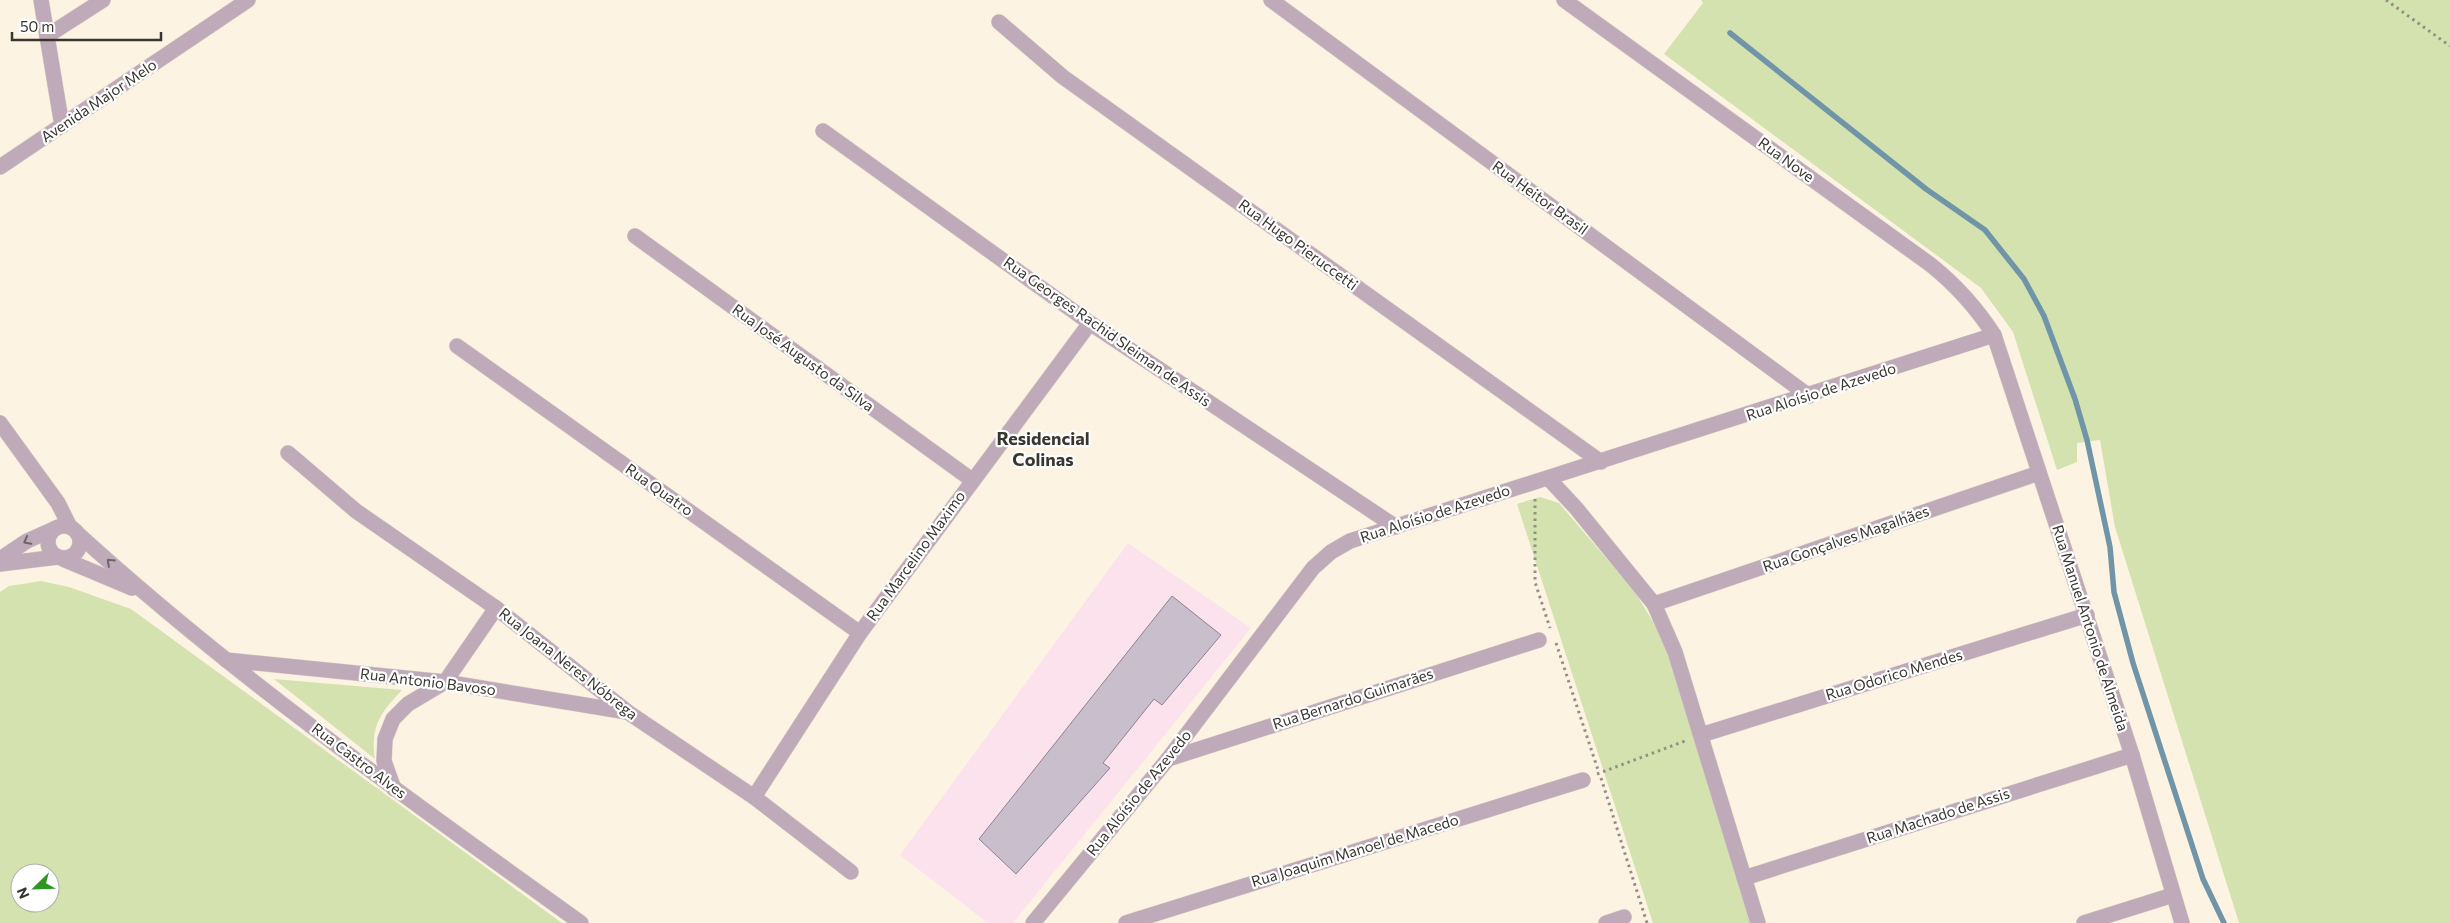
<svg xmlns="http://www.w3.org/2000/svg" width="2450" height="923" viewBox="0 0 2450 923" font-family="Commissioner,sans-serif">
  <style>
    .education { fill: #fbe2ec }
    .green { fill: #d4e2af; fill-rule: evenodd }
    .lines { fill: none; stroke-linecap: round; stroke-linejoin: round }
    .stream { stroke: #7094a8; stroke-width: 5.5 }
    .building { fill: #c9becc; stroke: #8d8391 }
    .street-casing { stroke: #dad1c3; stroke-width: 16 }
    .path { stroke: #958e83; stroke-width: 3; stroke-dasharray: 2.5 4; stroke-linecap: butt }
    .street { stroke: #bfaaba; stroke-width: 15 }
    .oneway { stroke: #6f6467 }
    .labels { text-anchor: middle; stroke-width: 4.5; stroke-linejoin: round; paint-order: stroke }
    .street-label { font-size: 15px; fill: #39352f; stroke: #fff }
    .quarter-label { font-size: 18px; font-weight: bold; fill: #39352f; stroke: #fff }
  </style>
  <rect width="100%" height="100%" fill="#fdf3e3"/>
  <polygon class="education" points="1128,543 1251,628 1013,923 988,923 900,855"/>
  <g class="green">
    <polygon points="1701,0 2450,0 2450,923 2239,923 2115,527 2100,440 2077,443 2077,462 2057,470 2013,332 1981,288 1664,54 1703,3"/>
    <polygon points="1540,497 1559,503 1635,592 1662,637 1753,923 1653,923 1517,504"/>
    <path d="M 41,581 L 69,587 L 131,609 L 562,923 L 0,923 L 0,592 L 9,586 ZM 20,873 L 50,873 L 50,903 L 20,903 Z"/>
    <path d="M 274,679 L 402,690 C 380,713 370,727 375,759 Z"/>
  </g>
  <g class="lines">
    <polyline class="stream" points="1730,33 1926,189 1985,230 2024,279 2044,316 2075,399 2087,440 2110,547 2114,592 2133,663 2203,879 2224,923"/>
  </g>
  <polygon class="building" points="1172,596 1221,635 1162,705 1154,699 1103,763 1110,768 1016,874 979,839"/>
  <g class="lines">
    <g class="street-casing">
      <g id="street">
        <polyline points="41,0 62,126"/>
        <polyline points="1271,0 1809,396"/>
        <path d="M 1564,0 L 1931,265 C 1957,286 1976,307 1994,335 L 2132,755 L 2182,923"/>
        <polyline points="999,22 1063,77 1601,462"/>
        <polyline points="47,36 103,0"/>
        <polyline points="823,131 1090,323 1396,527"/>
        <polyline points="0,167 248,0"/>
        <polyline points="635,236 972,480"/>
        <polyline points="457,346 860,633"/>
        <polyline points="0,423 58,503 70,527"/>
        <polyline points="288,453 356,511 496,608 629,713 754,797 851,872"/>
        <polyline points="1548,478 1576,508 1654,604 1675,652 1758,923"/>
        <circle cx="64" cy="542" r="16"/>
        <path d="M 77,533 C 234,676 408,799 581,923"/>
        <polyline points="0,559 27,541 56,528"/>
        <polyline points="63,559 132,588"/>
        <polyline points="0,564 58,557"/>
        <polyline points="1654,604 2039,473"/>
        <polyline points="226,660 445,682 627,712"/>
        <polyline points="1701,735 2087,615"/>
        <polyline points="1168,759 1539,640"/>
        <polyline points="394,789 384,761 385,739 393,719 408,704 445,682 496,608"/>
        <polyline points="754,797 860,633 1090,323"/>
        <polyline points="1744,878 2132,755"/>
        <polyline points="1033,923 1168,759 1313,568 1331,552 1350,541 1994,335"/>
        <polyline points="1126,923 1583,780"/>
        <polyline points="1606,923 1624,917"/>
        <polyline points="2084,923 2173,895"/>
      </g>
    </g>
    <g class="path">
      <polyline points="2386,0 2450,46"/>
      <polyline points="1535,499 1535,582 1550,628"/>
      <polyline points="1556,643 1598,770"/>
      <polyline points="1597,774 1685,741"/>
      <polyline points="1601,778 1647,923"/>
    </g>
    <use href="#street" class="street"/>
  </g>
  <defs><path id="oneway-chevron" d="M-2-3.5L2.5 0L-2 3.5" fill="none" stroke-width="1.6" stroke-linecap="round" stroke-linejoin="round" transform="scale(1.25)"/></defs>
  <g class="oneway">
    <use href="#oneway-chevron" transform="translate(27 541) rotate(152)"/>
    <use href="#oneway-chevron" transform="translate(110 562) rotate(-137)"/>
  </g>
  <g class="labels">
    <g class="street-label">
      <text transform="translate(99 101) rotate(-34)" y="5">Avenida Major Melo</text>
      <text transform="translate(1786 160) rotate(36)" y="5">Rua Nove</text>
      <text transform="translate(1540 198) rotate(36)" y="5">Rua Heitor Brasil</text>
      <text transform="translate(1298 245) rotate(36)" y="5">Rua Hugo Pieruccetti</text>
      <text transform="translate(1107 332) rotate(35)" y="5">Rua Georges Rachid Sleiman de Assis</text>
      <text transform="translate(803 358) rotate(36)" y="5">Rua José Augusto da Silva</text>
      <text transform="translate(1821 392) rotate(-18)" y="5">Rua Aloísio de Azevedo</text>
      <text transform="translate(659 490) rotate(35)" y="5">Rua Quatro</text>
      <text transform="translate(1435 514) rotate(-18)" y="5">Rua Aloísio de Azevedo</text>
      <text transform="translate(1846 539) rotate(-19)" y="5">Rua Gonçalves Magalhães</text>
      <text transform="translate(916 556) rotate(-54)" y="5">Rua Marcelino Maximo</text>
      <text transform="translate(2090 628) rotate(72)" y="5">Rua Manuel Antonio de Almeida</text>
      <text transform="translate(568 664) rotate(38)" y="5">Rua Joana Neres Nóbrega</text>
      <text transform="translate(1894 675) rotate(-17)" y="5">Rua Odorico Mendes</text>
      <text transform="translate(428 682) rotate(7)" y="5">Rua Antonio Bavoso</text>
      <text transform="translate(1353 699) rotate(-18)" y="5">Rua Bernardo Guimarães</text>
      <text transform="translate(359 761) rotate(37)" y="5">Rua Castro Alves</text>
      <text transform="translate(1139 793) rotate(-51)" y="5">Rua Aloísio de Azevedo</text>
      <text transform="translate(1938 816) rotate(-18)" y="5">Rua Machado de Assis</text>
      <text transform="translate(1355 851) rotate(-17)" y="5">Rua Joaquim Manoel de Macedo</text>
    </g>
    <g class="quarter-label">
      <text x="1043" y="445">Residencial<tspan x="1043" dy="21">Colinas</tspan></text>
    </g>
  </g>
  <g transform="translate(35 888) rotate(247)"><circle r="24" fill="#ffffff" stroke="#b0aeac"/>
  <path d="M0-4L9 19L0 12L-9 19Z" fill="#2d9720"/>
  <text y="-8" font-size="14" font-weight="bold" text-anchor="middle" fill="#39352f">N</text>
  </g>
  <path d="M12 32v8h149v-8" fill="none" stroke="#39352f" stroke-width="2.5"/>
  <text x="20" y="32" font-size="15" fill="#39352f" stroke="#ffffff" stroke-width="4" paint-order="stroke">50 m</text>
</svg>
